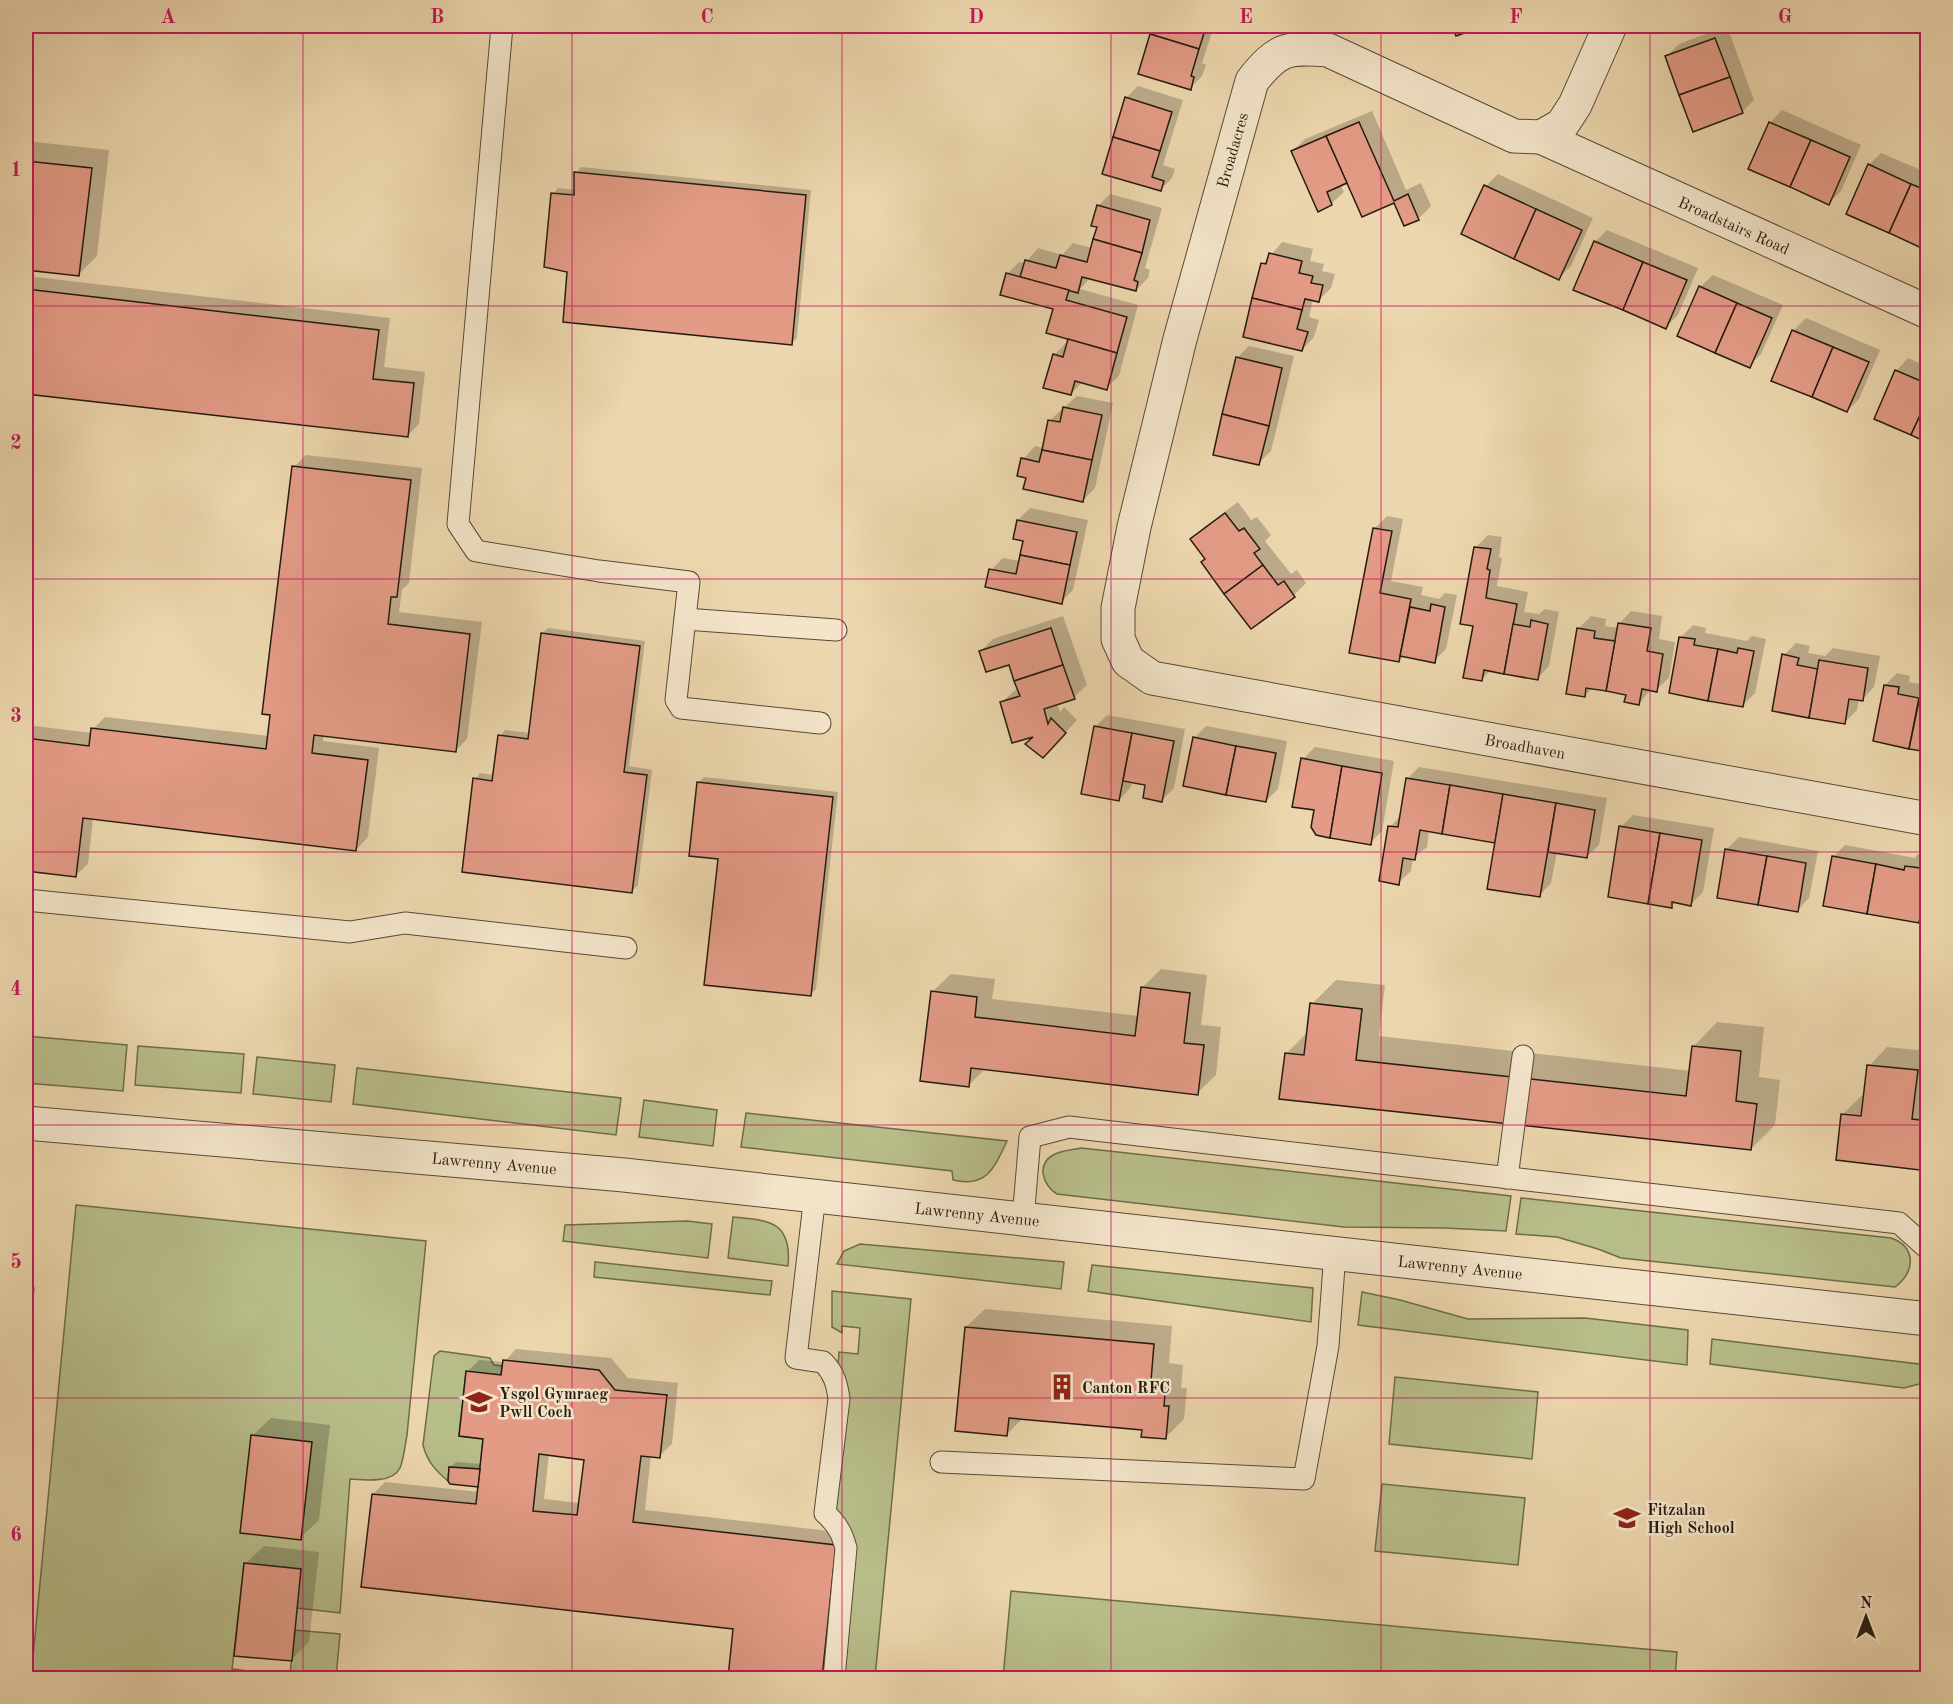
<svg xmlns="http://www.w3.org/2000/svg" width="1953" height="1704" viewBox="0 0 1953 1704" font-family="'Old Standard TT',serif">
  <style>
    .grass { fill: #b8be8a; stroke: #6e6c4c; stroke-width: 1.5 }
    .shadow { fill: #0003; fill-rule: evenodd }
    .building { fill: #e39b86; stroke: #251b0f; stroke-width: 1.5; fill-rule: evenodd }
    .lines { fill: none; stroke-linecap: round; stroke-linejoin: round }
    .service-casing { stroke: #574a36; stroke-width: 23 }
    .minor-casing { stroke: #574a36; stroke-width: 35 }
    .service { stroke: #f3e4ca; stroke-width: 21 }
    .minor { stroke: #f3e4ca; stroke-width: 33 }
    .grid { fill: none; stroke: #c2185b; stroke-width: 1.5; stroke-opacity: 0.55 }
    .labels { text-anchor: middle; stroke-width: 5; stroke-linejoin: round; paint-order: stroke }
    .street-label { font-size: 16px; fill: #251b0f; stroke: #f3e4ca }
    .poi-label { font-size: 16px; font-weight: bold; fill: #251b0f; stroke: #f3e4ca; text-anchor: start }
    .neatline { fill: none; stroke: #c2185b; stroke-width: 2 }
    .grid-label { font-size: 20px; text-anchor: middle; font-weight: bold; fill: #c2185b }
  </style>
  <rect width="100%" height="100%" fill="#ecd6ad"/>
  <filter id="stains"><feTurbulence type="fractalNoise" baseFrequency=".00333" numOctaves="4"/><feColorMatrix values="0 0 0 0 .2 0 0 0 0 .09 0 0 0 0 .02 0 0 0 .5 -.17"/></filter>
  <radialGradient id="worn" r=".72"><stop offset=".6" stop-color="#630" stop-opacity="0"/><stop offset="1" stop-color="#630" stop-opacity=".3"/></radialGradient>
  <g class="grass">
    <polygon points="26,1036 127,1045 123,1091 26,1083"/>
    <polygon points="138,1046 244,1054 241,1093 135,1085"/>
    <polygon points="257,1057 335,1065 331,1102 253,1094"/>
    <polygon points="357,1068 621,1098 616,1135 353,1104"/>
    <polygon points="644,1100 717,1110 713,1146 639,1137"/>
    <path d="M 746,1113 L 1007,1141 C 994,1168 987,1188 953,1180 L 952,1171 L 741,1147 Z"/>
    <path d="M 1081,1148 L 1109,1151 L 1511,1196 L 1506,1231 L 1444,1228 L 1344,1227 L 1057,1194 C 1043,1185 1036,1165 1053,1155 C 1061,1150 1072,1150 1081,1148 Z"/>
    <path d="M 1521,1198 L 1891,1238 C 1917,1247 1915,1273 1895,1287 L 1621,1258 L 1598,1249 L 1557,1237 L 1516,1234 Z"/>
    <path d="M 76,1205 L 426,1241 L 407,1435 C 405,1445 404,1458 400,1468 C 392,1484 363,1480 350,1479 L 340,1613 L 297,1608 L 244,1564 L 232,1669 L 290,1676 L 294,1630 L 340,1634 L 336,1678 L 302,1677 L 302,1678 L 31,1678 Z"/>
    <path d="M 733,1217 C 770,1220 792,1222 788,1266 L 728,1258 Z"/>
    <polygon points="687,1221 712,1224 708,1258 563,1241 565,1225"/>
    <polygon points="860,1244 1064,1262 1061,1289 837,1264 844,1251"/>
    <polygon points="595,1262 772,1281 770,1295 594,1277"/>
    <polygon points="1092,1265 1313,1288 1311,1322 1088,1291"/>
    <polygon points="26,1287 34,1288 26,1373"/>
    <path d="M 832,1291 L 911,1299 L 875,1678 L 843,1678 C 838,1570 830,1461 839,1352 L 858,1354 L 860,1328 L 842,1326 L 842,1333 L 832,1327 Z"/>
    <polygon points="1362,1292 1400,1300 1468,1319 1585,1318 1688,1330 1687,1365 1358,1325"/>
    <polygon points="1712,1339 1927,1365 1927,1382 1904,1388 1710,1364"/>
    <path d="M 440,1351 L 490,1358 L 494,1365 L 502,1366 L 501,1375 L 466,1372 L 459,1436 L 483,1439 L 480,1469 L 449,1467 L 448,1481 C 435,1470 427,1461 423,1445 L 434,1356 Z"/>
    <polygon points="1395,1377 1538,1392 1532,1459 1389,1444"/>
    <polygon points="1382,1484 1525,1498 1518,1565 1375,1551"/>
    <polygon points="1011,1591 1677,1652 1675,1678 1003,1678"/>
  </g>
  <g class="shadow">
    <polygon points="1154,26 1214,26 1202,63 1206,65 1202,76 1190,88 1140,73"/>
    <polygon points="1727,26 1754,100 1742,112 1667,56 1679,44"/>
    <polygon points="1138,86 1183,100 1163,165 1175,169 1172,178 1160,190 1104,173 1126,98"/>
    <polygon points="1782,110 1861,145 1841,191 1829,203 1770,123"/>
    <polygon points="1372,111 1406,190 1421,183 1431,206 1419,218 1405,224 1395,201 1362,215 1347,181 1340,184 1344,192 1331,204 1293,151 1305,139"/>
    <polygon points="26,141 109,150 97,256 78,275 26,268"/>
    <polygon points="1881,153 1928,173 1928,249 1869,165"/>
    <polygon points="581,167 811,190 797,338 791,344 569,270 553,194 558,188 576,190 576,173"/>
    <polygon points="1498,174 1593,218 1571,266 1559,278 1463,233 1486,186"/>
    <polygon points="1110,194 1162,208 1145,268 1150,270 1148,278 1136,290 1089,279 1080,289 1138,305 1119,376 1106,388 1083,381 1071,394 1054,355 1066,343 1069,343 1070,338 1055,308 1007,274 1019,262 1025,263 1038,248 1062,255 1073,243 1092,248 1098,226 1098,206"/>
    <polygon points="1607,230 1698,268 1678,315 1666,327 1595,242"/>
    <polygon points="1282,242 1313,249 1310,261 1324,264 1322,271 1335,274 1331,288 1319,300 1313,299 1309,317 1319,320 1314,337 1302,350 1263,264"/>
    <polygon points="1713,275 1783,305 1761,354 1749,366 1700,287"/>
    <polygon points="26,276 390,318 384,367 425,372 419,424 407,436 26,392"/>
    <polygon points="1806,318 1880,350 1859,399 1847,411 1773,380 1794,330"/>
    <polygon points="1249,346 1294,356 1271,451 1259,463 1237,358"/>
    <polygon points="1908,358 1928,367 1928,441 1876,418 1896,371"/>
    <polygon points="1077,396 1113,403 1095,488 1083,500 1028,477 1023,459 1035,446 1044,448 1049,421"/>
    <polygon points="306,455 422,468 409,583 402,590 399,612 482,622 467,739 455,751 324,735 323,741 379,748 368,837 356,850 93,818 88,864 75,876 26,870 26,725 92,733 93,729 105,717 269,736 294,467"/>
    <polygon points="1238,502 1251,520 1257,517 1271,535 1265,541 1291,574 1297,570 1306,583 1294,595 1251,627 1192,539 1204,527"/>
    <polygon points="1030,508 1088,520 1073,590 1061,602 991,570 1003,558 1020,561 1025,540 1018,520"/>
    <polygon points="1387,516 1403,519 1391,581 1423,587 1421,595 1439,599 1445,593 1457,595 1446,649 1434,661 1404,656 1398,661 1351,652 1375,528"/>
    <polygon points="1488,535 1502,537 1499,557 1502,558 1497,586 1528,592 1524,612 1539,614 1545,609 1559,612 1549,666 1537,679 1491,670 1481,680 1475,624 1476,547"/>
    <polygon points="1631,611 1662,616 1659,639 1675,642 1669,678 1656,690 1651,689 1639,704 1627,693 1593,688 1584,696 1568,693 1579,628 1591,616 1606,619 1605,626 1618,628 1619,624"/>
    <polygon points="1063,616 1087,685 1074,697 1057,703 1060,712 1064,707 1077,720 1055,744 1036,735 1001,703 1014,691 1019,689 1010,663 980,652 993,639"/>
    <polygon points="1693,625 1706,628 1705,633 1747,641 1752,636 1766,639 1755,693 1743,705 1681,637"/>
    <polygon points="548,628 645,641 629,766 652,770 638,885 632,891 475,779 480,773 495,775 500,736 505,730 530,733 542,634"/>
    <polygon points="1796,643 1810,646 1808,653 1825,656 1833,648 1880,656 1874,687 1862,700 1859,699 1857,710 1844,723 1784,655"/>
    <polygon points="1897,673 1910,676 1909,682 1928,685 1928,751 1875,740 1885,685"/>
    <polygon points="1107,715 1185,729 1174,788 1162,800 1147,784 1132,781 1131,787 1119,800 1095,727"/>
    <polygon points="1206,726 1287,741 1278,789 1266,801 1194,738"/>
    <polygon points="1315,747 1394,761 1382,831 1370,843 1316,809 1303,759"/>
    <polygon points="1419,767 1607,798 1599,845 1586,857 1557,852 1551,883 1539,896 1497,841 1429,830 1427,847 1413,858 1411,871 1398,883 1390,827 1401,815 1407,779"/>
    <polygon points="704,777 838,792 816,989 811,994 698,783"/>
    <polygon points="1633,815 1714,828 1703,892 1691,904 1676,902 1671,906 1621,827"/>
    <polygon points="1739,837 1818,851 1809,898 1797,911 1719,897 1727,849"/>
    <polygon points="1845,845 1915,858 1918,854 1928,856 1928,913 1919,922 1833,857"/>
    <polygon points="1161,969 1207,975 1201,1025 1221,1027 1216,1075 1197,1093 986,1068 969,1085 932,992 951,974 995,979 992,999 1139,1016 1143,987"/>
    <polygon points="1336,980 1385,985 1379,1036 1691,1071 1693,1047 1717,1022 1764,1027 1759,1077 1780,1080 1775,1125 1751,1149 1286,1054 1309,1031 1312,1004"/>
    <polygon points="1887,1047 1928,1051 1928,1169 1843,1114 1861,1096 1865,1096 1869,1066"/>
    <polygon points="985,1309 1172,1326 1169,1363 1183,1365 1181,1388 1187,1388 1184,1419 1165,1438 1143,1429 1023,1418 1007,1434 966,1327"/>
    <path d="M 516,1349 L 611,1358 L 628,1378 L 678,1383 L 672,1444 L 659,1456 L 651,1455 L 645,1510 L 847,1533 L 832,1678 L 729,1678 L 735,1628 L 373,1494 L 385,1482 L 479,1492 L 480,1483 L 451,1467 L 456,1462 L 482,1464 L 485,1437 L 467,1372 L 479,1360 L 504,1362 ZM 549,1454 L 585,1458 L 580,1503 L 544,1499 Z"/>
    <polygon points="271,1418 330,1425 319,1520 300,1538 252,1436"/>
    <polygon points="264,1546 319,1552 309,1642 291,1660 245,1564"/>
  </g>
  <g class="building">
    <polygon points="1153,26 1211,26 1210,28 1206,27 1199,49 1150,34"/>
    <polygon points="1452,26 1484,26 1456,36"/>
    <polygon points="1150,34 1199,49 1191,76 1194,77 1191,90 1138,74"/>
    <polygon points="1715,38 1730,77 1679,95 1665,56"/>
    <polygon points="1730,77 1743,113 1693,132 1679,95"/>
    <polygon points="1125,97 1172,112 1160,151 1113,137"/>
    <polygon points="1359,122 1394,201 1408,194 1419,220 1404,226 1394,203 1362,217 1326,136"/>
    <polygon points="1769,122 1811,140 1790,187 1748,169"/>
    <polygon points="1326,136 1347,183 1327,192 1332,205 1318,212 1291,151"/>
    <polygon points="1113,137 1160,151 1152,177 1164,181 1161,191 1102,174"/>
    <polygon points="1811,140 1850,157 1829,205 1790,187"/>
    <polygon points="26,161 92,168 79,276 26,270"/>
    <polygon points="1868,164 1911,184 1889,233 1846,214"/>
    <polygon points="574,172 806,195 792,345 563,322 567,272 544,267 551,193 574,195"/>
    <polygon points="1911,184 1928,191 1928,251 1889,233"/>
    <polygon points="1484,185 1536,209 1514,259 1461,234"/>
    <polygon points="1097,205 1150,220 1142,253 1093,239 1097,227 1091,226"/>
    <polygon points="1536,209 1582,230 1559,280 1514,259"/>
    <polygon points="1093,239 1142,253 1134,280 1138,282 1136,291 1082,277 1078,293 1020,277 1025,260 1056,268 1060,255 1087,262"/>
    <polygon points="1594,241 1643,262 1623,310 1573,290"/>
    <polygon points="1269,253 1302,261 1299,273 1313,276 1311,283 1323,285 1319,302 1305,299 1302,310 1252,298 1261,263 1266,264"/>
    <polygon points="1643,262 1687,280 1666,329 1623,310"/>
    <polygon points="1006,273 1069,290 1066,300 1127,317 1117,353 1046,333 1053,309 1000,295"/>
    <polygon points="1699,286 1737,303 1715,353 1677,336"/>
    <polygon points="26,289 379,330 373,379 414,383 408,437 26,394"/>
    <polygon points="1252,298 1302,310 1297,329 1308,332 1302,351 1243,337"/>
    <polygon points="1737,303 1772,318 1750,368 1715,353"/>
    <polygon points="1792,330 1833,347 1812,397 1771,381"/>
    <polygon points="1068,339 1117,353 1107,390 1075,381 1071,395 1043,388 1053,354 1063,357"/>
    <polygon points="1833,347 1869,362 1847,412 1812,397"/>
    <polygon points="1236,357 1282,368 1269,426 1222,414"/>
    <polygon points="1895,370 1928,384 1928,398 1911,435 1874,419"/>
    <polygon points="1928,398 1928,443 1911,435"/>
    <polygon points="1063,407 1102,415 1092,460 1042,450 1048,420 1060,422"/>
    <polygon points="1222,414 1269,426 1259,465 1213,455"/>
    <polygon points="1042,450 1092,460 1083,502 1023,489 1026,478 1017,476 1021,458 1039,462"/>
    <polygon points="292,466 411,480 397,597 391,597 388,624 470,634 456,752 314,735 312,753 368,760 356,851 83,818 76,877 26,871 26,738 89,746 91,728 266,749 270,715 262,714"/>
    <polygon points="1225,513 1239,531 1244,528 1260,549 1254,553 1263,565 1224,594 1201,562 1205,559 1190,539"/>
    <polygon points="1017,520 1077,532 1070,565 1020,555 1023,541 1013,539"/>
    <polygon points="1373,528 1392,531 1380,593 1411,599 1399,662 1349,653"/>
    <polygon points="1474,547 1491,549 1487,569 1490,570 1486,598 1517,604 1504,674 1484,670 1482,681 1463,678 1473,626 1460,624"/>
    <polygon points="1020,555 1070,565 1062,604 985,587 989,569 1016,574"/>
    <polygon points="1263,565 1278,585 1284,581 1295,597 1251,629 1224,594"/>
    <polygon points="1431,604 1445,607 1435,663 1400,656 1410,607 1430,611"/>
    <polygon points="1531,620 1548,624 1538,680 1504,674 1513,624 1530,627"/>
    <polygon points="1618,623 1651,628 1647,651 1663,654 1657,692 1642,689 1639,705 1624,702 1626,695 1606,691"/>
    <polygon points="1051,628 1063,665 1014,681 1009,665 986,672 979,651"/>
    <polygon points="1577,628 1595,631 1594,638 1615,641 1606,691 1586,688 1585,697 1566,694"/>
    <polygon points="541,633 640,646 624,772 647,775 632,893 462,872 473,778 492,781 498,735 528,739"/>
    <polygon points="1679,637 1695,639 1694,645 1718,649 1708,701 1669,693"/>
    <polygon points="1738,648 1754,651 1743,707 1708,701 1718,649 1737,653"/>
    <polygon points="1782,654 1799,658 1797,665 1818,669 1809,718 1772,711"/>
    <polygon points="1819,660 1868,668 1863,701 1849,699 1845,724 1809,718"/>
    <polygon points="1063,665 1075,699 1044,709 1048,724 1051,718 1066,733 1043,758 1025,744 1033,737 1012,743 1000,702 1020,696 1014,681"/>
    <polygon points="1884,685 1899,687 1898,694 1919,698 1909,749 1873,741"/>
    <polygon points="1921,691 1928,692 1928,752 1909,749"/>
    <polygon points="1094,726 1132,733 1119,801 1081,794"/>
    <polygon points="1132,733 1174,741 1162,802 1143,798 1145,785 1123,781"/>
    <polygon points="1193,737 1236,746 1226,795 1183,786"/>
    <polygon points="1236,746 1276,753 1266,802 1226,795"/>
    <polygon points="1301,758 1342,766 1330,838 1316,835 1311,827 1314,810 1292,807"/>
    <polygon points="1342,766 1382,773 1371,845 1330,838"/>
    <polygon points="1406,778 1450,785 1442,834 1420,830 1415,860 1403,858 1399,885 1379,881 1388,826 1398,827"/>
    <polygon points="697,782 833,797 811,996 704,985 718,859 689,856"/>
    <polygon points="1450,785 1503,794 1495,843 1442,834"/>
    <polygon points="1503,794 1556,803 1540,897 1487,889"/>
    <polygon points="1556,803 1595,810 1587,858 1548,852"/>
    <polygon points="1619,826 1660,833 1648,904 1608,897"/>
    <polygon points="1660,833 1702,840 1691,906 1672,902 1672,908 1648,904"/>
    <polygon points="1725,849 1767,856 1758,905 1717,898"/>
    <polygon points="1767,856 1806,863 1798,912 1758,905"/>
    <polygon points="1832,856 1876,864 1867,914 1823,906"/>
    <polygon points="1876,864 1904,870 1905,866 1928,869 1919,923 1867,914"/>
    <polygon points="1141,987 1190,993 1184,1043 1204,1045 1198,1095 971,1068 969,1087 920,1081 931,991 977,997 975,1017 1135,1036"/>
    <polygon points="1310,1003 1362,1009 1356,1060 1686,1096 1692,1046 1741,1051 1736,1101 1757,1104 1751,1150 1279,1099 1285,1053 1304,1055"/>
    <polygon points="1867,1065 1918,1070 1912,1119 1928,1121 1928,1171 1836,1160 1841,1114 1861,1116"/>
    <polygon points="965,1327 1154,1344 1151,1381 1166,1383 1164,1406 1169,1406 1166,1439 1141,1437 1142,1430 1009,1418 1007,1436 955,1431"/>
    <path d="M 503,1360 L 599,1370 L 615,1390 L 667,1395 L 660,1458 L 641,1456 L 633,1522 L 836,1545 L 822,1678 L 728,1678 L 733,1629 L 361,1587 L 372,1494 L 476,1504 L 483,1439 L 459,1436 L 466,1371 L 501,1375 ZM 539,1454 L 584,1460 L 577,1515 L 533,1511 Z"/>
    <polygon points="251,1435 312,1442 301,1540 240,1533"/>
    <polygon points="449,1467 480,1469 478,1487 450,1484 448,1481"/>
    <polygon points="244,1563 301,1569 292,1661 234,1656"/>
  </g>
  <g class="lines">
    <g class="service-casing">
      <g id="service">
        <polyline points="502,26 458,524 476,551 599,571 689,582 676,700 681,708 820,723"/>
        <polyline points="685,619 836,630"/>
        <polyline points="26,900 350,932 405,923 626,948"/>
        <polyline points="1507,1178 1523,1056"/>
        <path d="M 815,1195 L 796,1358 L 823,1362 C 834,1373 837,1384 839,1399 L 825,1513 C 837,1524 842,1533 846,1548 L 834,1678"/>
        <polyline points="1023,1219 1030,1137 1069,1127 1899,1223 1928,1249"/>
        <polyline points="941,1462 1304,1479 1328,1346 1335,1253"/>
      </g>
    </g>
    <g class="minor-casing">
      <g id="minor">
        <path d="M 1610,26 L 1575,105 L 1562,125 L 1541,137 L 1514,136 L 1328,50 C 1287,47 1278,48 1252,81 L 1180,339 L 1134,527 L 1118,608 L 1118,639 L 1128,661 L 1152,678 L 1928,819"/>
        <polyline points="1541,137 1928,312"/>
        <polyline points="26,1123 624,1175 1928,1319"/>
      </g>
    </g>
    <use href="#service" class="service"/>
    <use href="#minor" class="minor"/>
  </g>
  <path class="grid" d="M 303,26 L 303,1678M 572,26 L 572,1678M 842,26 L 842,1678M 1111,26 L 1111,1678M 1381,26 L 1381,1678M 1650,26 L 1650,1678M 26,306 L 1928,306M 26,579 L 1928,579M 26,852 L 1928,852M 26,1125 L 1928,1125M 26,1398 L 1928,1398"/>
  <defs>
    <g id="building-bare" transform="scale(2.07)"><path d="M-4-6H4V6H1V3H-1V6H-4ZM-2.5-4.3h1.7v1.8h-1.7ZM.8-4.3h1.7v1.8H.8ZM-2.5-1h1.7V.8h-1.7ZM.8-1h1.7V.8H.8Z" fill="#8f2418" stroke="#f3e4ca" stroke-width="2.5" paint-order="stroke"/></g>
    <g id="school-bare" transform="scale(2.07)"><path d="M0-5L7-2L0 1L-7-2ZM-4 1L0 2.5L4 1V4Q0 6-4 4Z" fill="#8f2418" stroke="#f3e4ca" stroke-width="2.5" paint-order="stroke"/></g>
  </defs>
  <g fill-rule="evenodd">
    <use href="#building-bare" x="1062" y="1387"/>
    <use href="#school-bare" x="479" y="1402"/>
    <use href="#school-bare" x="1627" y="1518"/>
  </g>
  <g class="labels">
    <g class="street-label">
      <text transform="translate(1232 150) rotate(-74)" y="6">Broadacres</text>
      <text transform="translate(1734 225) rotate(24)" y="6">Broadstairs Road</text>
      <text transform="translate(1525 746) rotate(10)" y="6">Broadhaven</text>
      <text transform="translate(494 1163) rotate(5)" y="6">Lawrenny Avenue</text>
      <text transform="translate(977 1214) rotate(6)" y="6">Lawrenny Avenue</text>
      <text transform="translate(1460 1267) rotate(6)" y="6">Lawrenny Avenue</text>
    </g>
    <g class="poi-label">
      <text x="1082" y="1393">Canton RFC</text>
      <text x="499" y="1399">Ysgol Gymraeg<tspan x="499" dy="18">Pwll Coch</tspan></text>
      <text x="1647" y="1515">Fitzalan<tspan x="1647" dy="18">High School</tspan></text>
    </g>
  </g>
  <rect width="1953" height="1704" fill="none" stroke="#ecd6ad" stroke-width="66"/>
  <g transform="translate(1866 1617)" stroke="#f3e4ca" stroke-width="4.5" paint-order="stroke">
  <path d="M0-4.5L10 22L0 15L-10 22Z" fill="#251b0f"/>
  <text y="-9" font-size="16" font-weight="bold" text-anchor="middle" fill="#251b0f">N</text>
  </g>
  <rect x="33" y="33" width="1887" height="1638" class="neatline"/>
  <g class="grid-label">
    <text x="168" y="23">A</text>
    <text x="437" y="23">B</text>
    <text x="707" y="23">C</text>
    <text x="976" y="23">D</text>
    <text x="1246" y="23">E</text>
    <text x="1516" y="23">F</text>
    <text x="1785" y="23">G</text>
    <text x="16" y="176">1</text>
    <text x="16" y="449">2</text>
    <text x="16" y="722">3</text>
    <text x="16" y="995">4</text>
    <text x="16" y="1268">5</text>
    <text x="16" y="1541">6</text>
  </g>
  <rect width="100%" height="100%" filter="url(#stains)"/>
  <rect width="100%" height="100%" fill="url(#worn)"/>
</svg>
